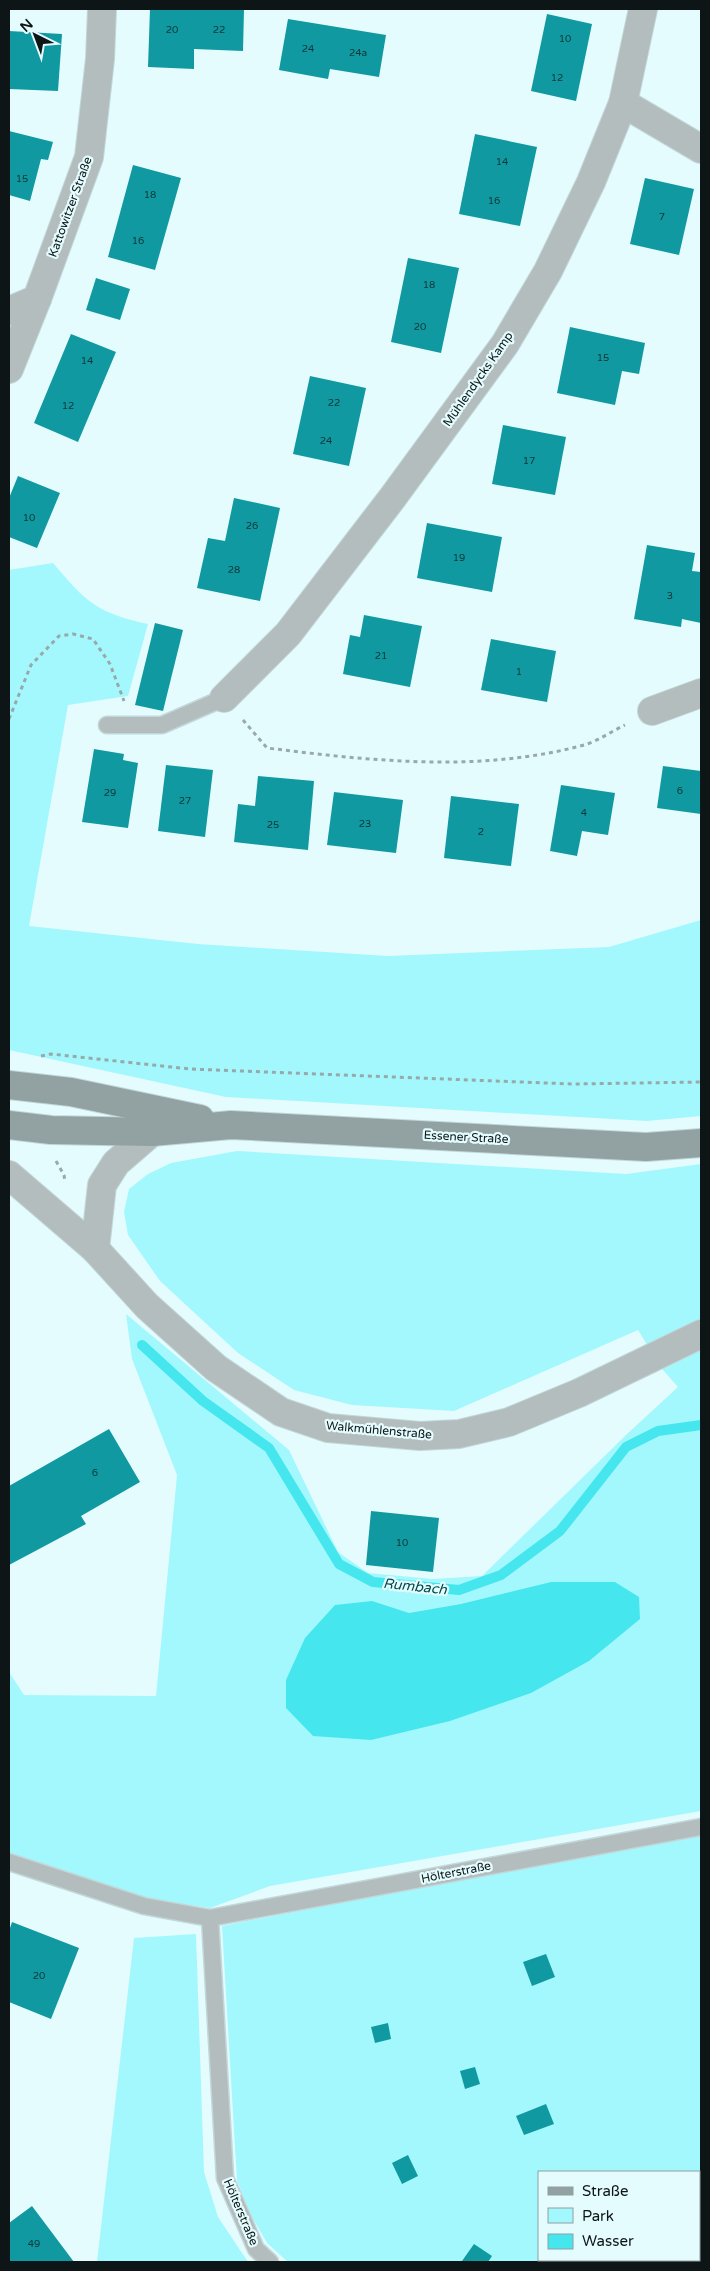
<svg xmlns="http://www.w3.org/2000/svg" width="710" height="2271" viewBox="0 0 710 2271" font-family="'Varela Round',sans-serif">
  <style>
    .green { fill: #a3f8fd; fill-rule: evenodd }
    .water { fill: #46e6ef }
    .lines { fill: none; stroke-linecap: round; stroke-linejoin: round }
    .stream { stroke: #46e6ef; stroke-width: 10 }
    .building { fill: #1099a0 }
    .lane-casing { stroke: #c2d7d9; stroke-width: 19 }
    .street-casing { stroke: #c2d7d9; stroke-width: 30 }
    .secondary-casing { stroke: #c2d7d9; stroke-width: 30 }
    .path { stroke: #98a9ab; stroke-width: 3; stroke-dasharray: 4 4; stroke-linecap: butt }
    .lane { stroke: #b3bdbd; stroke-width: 16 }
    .street { stroke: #b3bdbd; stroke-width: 28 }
    .secondary { stroke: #92a1a1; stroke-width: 28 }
    .labels { text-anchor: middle; stroke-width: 4.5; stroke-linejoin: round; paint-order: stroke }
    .number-label { font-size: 10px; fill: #0e3638 }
    .street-label { font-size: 12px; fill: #0d1516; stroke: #e5fcfe }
    .water-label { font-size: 14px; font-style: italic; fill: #004a4d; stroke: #e5fcfe }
  </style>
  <rect width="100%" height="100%" fill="#e5fcfe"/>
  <g class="green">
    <path d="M 53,563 C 86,602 97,613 148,624 L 128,696 L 68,705 L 29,926 L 198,944 L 388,956 L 609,947 L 701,920 L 701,1116 L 647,1121 L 226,1097 L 9,1050 L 9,570 Z"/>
    <polygon points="237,1151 626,1174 701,1164 701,1811 270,1886 210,1908 143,1898 9,1853 9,1672 24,1695 156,1696 177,1475 132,1359 126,1314 289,1450 338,1552 368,1573 433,1579 482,1576 627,1434 678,1387 663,1370 638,1330 454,1411 352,1405 294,1390 238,1353 160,1281 128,1235 124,1212 129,1189 148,1174 171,1163"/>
    <path d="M 701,1835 L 701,2262 L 288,2262 L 267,2243 L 252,2217 L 237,2181 L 222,1926 L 559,1860 ZM 539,2172 L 699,2172 L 699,2260 L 539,2260 Z"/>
    <polygon points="196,1934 204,2172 218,2217 248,2262 97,2262 134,1938"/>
  </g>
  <polygon class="water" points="551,1582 615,1582 639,1597 640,1619 589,1661 531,1693 450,1721 371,1740 313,1736 286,1708 286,1680 305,1638 335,1605 372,1601 409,1613 461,1604"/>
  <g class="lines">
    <polyline class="stream" points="142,1345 203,1401 269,1448 339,1564 373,1582 459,1590 501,1575 560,1531 626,1447 658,1431 701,1425"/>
  </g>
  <g class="building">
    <polygon points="150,9 244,9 243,51 194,49 194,69 148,67"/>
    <polygon points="547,14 592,24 576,101 531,91"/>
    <polygon points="288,19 386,35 379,77 330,69 328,79 279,70"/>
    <polygon points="9,31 62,34 58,91 9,89"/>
    <polygon points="9,131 53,142 48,160 41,159 30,201 9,195"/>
    <polygon points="475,134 537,147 520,226 459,214"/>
    <polygon points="133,165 181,178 155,270 108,257"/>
    <polygon points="645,178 694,189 679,255 630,244"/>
    <polygon points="408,258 459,268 441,353 391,342"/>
    <polygon points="96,278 130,289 120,320 86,310"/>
    <polygon points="570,327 645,343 639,374 622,371 615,405 557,393"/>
    <polygon points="71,334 116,352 78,442 34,423"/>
    <polygon points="310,376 366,388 349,466 293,454"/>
    <polygon points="503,425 566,437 555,495 492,484"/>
    <polygon points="18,476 60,493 37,548 9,537 9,498"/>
    <polygon points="234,498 280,508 260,601 197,588 208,538 225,541"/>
    <polygon points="427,523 502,537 492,592 417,578"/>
    <polygon points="647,545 695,553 692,571 701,572 701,623 682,619 681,627 634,619"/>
    <polygon points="364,615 422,626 410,687 343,674 350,635 360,637"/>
    <polygon points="155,623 183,630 163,711 135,705"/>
    <polygon points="491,639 556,651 547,702 481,690"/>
    <polygon points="94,749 124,754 123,760 138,763 128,828 82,822"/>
    <polygon points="166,765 213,770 205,837 158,831"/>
    <polygon points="663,766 701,771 701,814 657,808"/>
    <polygon points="258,776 314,781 308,850 234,842 238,804 255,806"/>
    <polygon points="561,785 615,793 608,835 582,831 577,856 550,851"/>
    <polygon points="334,792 403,800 396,853 327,845"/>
    <polygon points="451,796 519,804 511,866 444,858"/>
    <polygon points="109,1429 140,1482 81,1516 86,1524 9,1565 9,1486"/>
    <polygon points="371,1511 439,1518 433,1572 366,1565"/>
    <polygon points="12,1922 79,1948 51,2019 9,2002 9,1931"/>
    <polygon points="546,1954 555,1977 532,1986 523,1962"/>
    <polygon points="388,2023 391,2039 375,2043 371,2027"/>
    <polygon points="475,2067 480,2084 465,2089 460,2071"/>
    <polygon points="546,2104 554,2124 524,2135 516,2116"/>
    <polygon points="408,2155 418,2176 402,2184 392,2163"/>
    <polygon points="32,2206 74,2262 9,2262 9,2223"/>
    <polygon points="474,2244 492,2256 488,2262 462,2261"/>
  </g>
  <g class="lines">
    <g class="lane-casing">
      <g id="lane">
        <polyline points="107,725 162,725 224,698"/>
        <polyline points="9,1862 144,1906 210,1918 701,1827"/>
        <polyline points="210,1918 225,2178 256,2249 270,2262"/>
      </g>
    </g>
    <g class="street-casing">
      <g id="street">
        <polyline points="623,103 701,149"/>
        <polyline points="9,311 37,299"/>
        <polyline points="9,369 37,299 89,157 100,59 102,9"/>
        <polyline points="224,698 288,634 393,497 505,344 548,271 591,182 623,103 643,9"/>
        <polyline points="652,711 701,693"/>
        <polyline points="9,1175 95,1249 147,1306 216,1368 281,1412 328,1428 420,1436 459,1434 509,1422 579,1393 701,1334"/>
        <polyline points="95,1249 102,1185 116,1163 152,1132"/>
      </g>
    </g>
    <g class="secondary-casing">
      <g id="secondary">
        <polyline points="9,1085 71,1092 200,1119"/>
        <polyline points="9,1125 51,1130 152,1132 231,1125 646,1147 701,1143"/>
      </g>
    </g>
    <g class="path">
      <polyline points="9,719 31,665 59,636 73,634 93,639 110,664 124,701"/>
      <path d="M 243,720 L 267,748 C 372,761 480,773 584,745 C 598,741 612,731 625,725"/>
      <polyline points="41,1056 51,1054 190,1069 572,1084 701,1082"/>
      <polyline points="56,1161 64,1175 65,1182"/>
    </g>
    <use href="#lane" class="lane"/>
    <use href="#street" class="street"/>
    <use href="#secondary" class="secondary"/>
  </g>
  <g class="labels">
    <g class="number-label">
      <text x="172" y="33">20</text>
      <text x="219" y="33">22</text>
      <text x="565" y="42">10</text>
      <text x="308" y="52">24</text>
      <text x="358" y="56">24a</text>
      <text x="557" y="81">12</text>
      <text x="502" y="165">14</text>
      <text x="22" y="182">15</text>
      <text x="150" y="198">18</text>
      <text x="494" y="204">16</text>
      <text x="662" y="220">7</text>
      <text x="138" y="244">16</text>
      <text x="429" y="288">18</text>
      <text x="420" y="330">20</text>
      <text x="603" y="361">15</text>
      <text x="87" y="364">14</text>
      <text x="334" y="406">22</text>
      <text x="68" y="409">12</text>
      <text x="326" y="444">24</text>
      <text x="529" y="464">17</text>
      <text x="29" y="521">10</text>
      <text x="252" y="529">26</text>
      <text x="459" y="561">19</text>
      <text x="234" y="573">28</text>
      <text x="670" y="599">3</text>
      <text x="381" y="659">21</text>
      <text x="519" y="675">1</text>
      <text x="680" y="794">6</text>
      <text x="110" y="796">29</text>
      <text x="185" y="804">27</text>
      <text x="584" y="816">4</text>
      <text x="365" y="827">23</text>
      <text x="273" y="828">25</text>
      <text x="481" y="835">2</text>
      <text x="95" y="1476">6</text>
      <text x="402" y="1546">10</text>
      <text x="39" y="1979">20</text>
      <text x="34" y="2247">49</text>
    </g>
    <g class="street-label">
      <text transform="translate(70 207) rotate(-70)" y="4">Kattowitzer Straße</text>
      <text transform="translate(478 379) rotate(-55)" y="4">Mühlendycks Kamp</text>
      <text transform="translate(466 1137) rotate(3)" y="4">Essener Straße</text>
      <text transform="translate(379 1430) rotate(5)" y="4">Walkmühlenstraße</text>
      <text transform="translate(456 1872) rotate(-11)" y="4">Hölterstraße</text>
      <text transform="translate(241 2212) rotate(67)" y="4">Hölterstraße</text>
    </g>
    <g class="water-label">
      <text transform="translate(415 1586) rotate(6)" y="5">Rumbach</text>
    </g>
  </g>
  <rect width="710" height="2271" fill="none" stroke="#0d1516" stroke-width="20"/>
  <rect x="538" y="2171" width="162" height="90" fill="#e5fcfe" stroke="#8fa0a1"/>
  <rect x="548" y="2187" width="25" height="8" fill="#92a1a1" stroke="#8fa0a1"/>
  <text x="582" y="2196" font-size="15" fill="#0d1516">Straße</text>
  <rect x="548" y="2208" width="25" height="15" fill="#a3f8fd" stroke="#8fa0a1"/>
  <text x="582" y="2221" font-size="15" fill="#0d1516">Park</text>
  <rect x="548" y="2234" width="25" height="15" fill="#46e6ef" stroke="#8fa0a1"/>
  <text x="582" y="2246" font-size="15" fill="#0d1516">Wasser</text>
  <g transform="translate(35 35) rotate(318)" stroke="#e5fcfe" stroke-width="4" paint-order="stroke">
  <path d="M0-4L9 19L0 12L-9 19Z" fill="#0d1516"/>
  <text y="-8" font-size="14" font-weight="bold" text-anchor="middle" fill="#0d1516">N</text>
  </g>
</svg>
